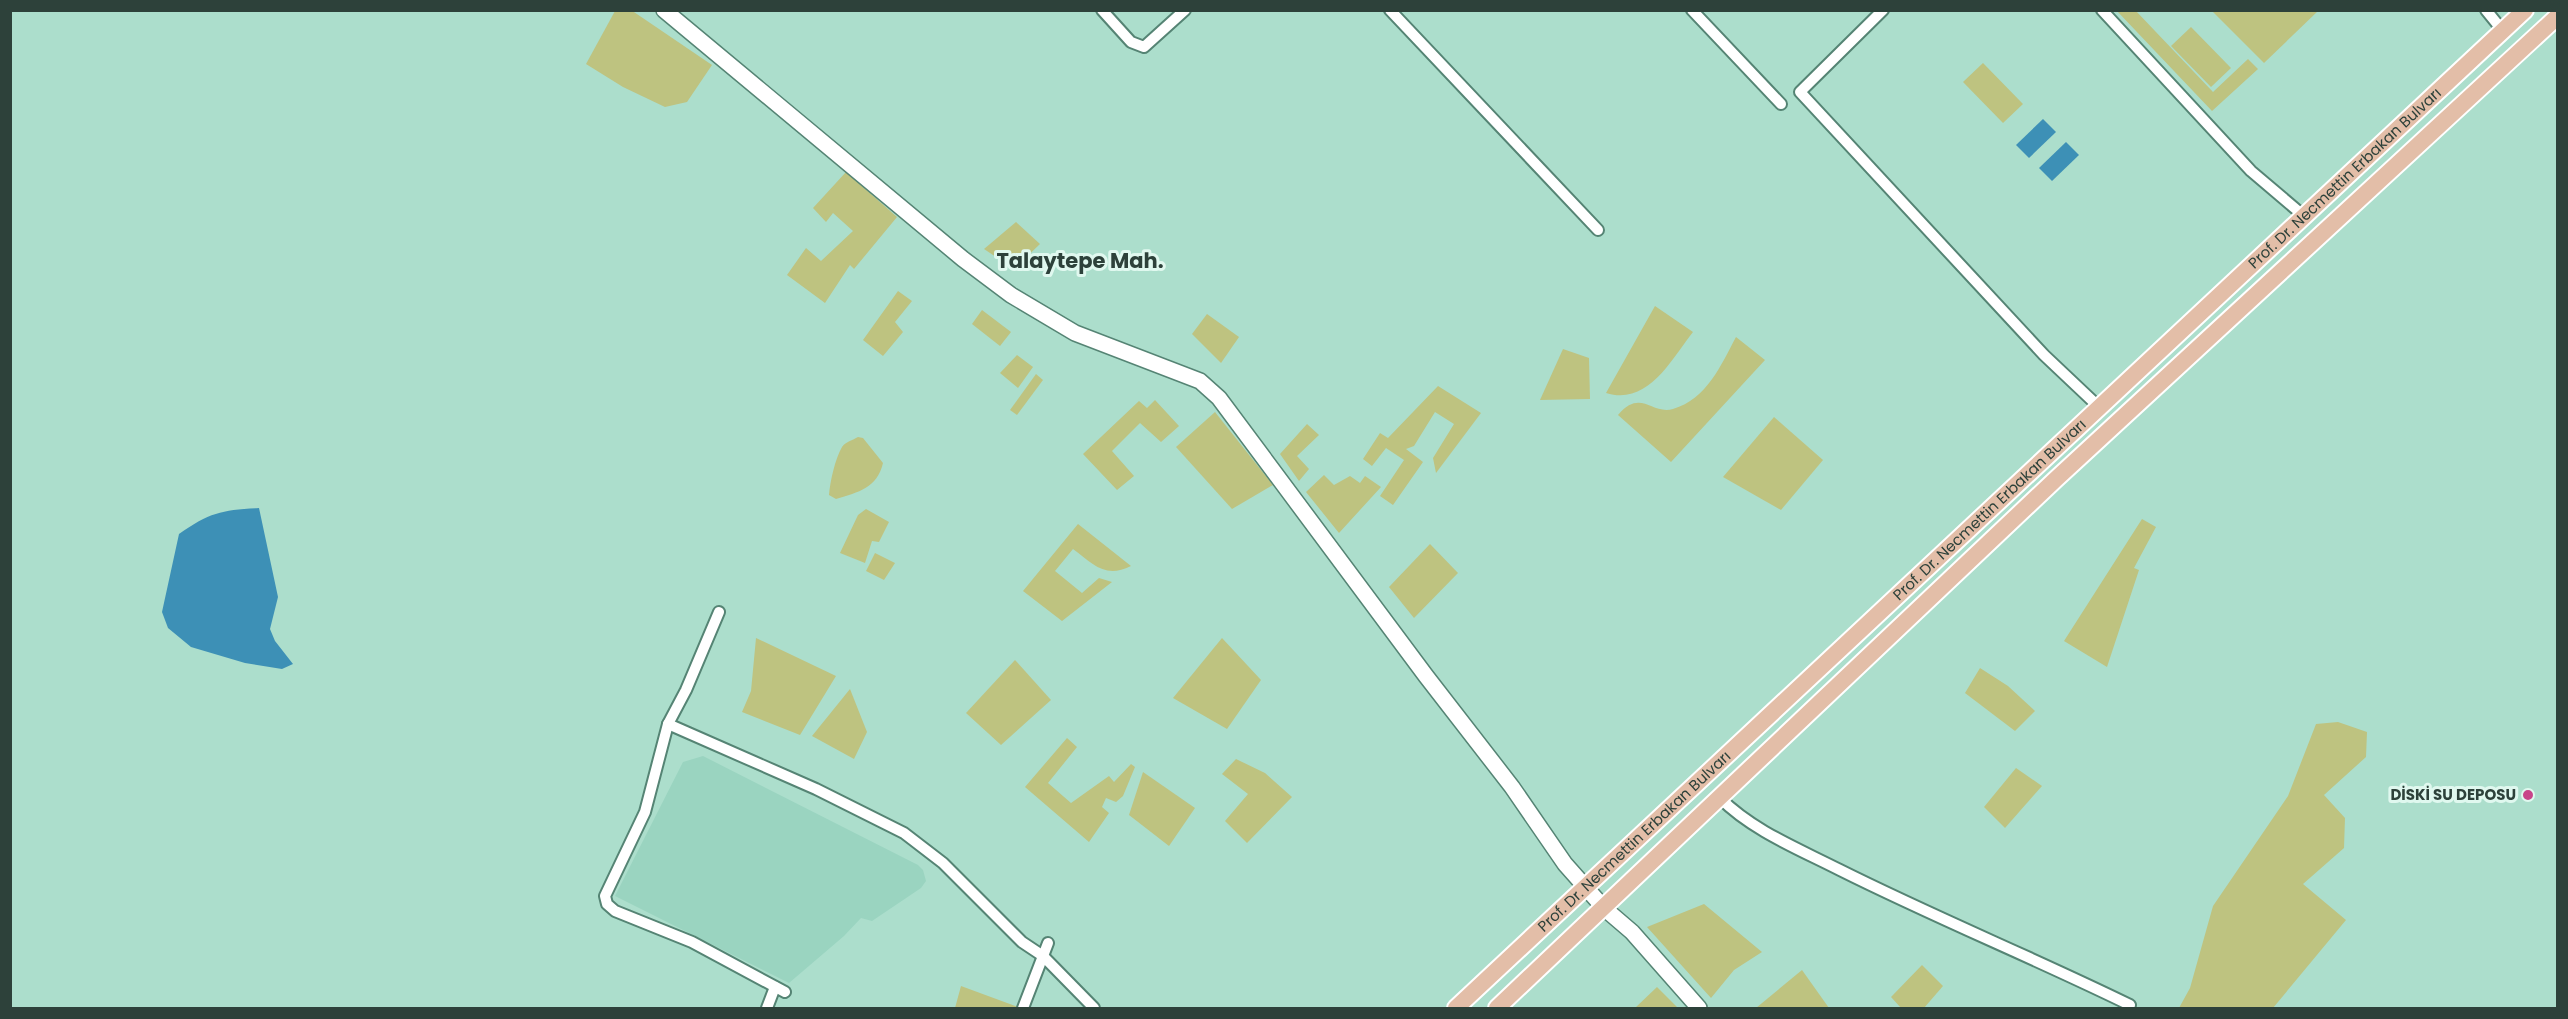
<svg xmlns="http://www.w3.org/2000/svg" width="2568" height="1019" viewBox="0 0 2568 1019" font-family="Poppins,sans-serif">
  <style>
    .built { fill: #9ad4c0 }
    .green { fill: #bec380 }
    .water { fill: #3d90b6 }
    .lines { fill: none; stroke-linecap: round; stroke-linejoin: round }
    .street-casing { stroke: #558474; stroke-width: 14 }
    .secondary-casing { stroke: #558474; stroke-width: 18 }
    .primary-casing { stroke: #fff; stroke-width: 20 }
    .street { stroke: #fff; stroke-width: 10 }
    .secondary { stroke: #fff; stroke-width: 15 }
    .primary { stroke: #e3bea8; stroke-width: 16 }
    .poi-dot { fill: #c84489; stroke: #e0f8ef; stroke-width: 2 }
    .labels { text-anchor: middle; stroke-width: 6; stroke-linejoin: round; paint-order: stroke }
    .street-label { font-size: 15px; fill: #2d413a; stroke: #e0f8ef }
    .poi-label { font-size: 15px; font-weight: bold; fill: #2d413a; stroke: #e0f8ef; text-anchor: end }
    .district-label { font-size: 21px; font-weight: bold; fill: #2d413a; stroke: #e0f8ef }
  </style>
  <rect width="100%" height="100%" fill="#acdecc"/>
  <polygon class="built" points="703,756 918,865 923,870 926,881 921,888 872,921 861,918 844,936 789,983 615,896 683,762"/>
  <g class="green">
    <polygon points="631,10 712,65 687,102 665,107 623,87 586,64 615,11"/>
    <polygon points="2117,11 2136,11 2213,92 2248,59 2258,69 2212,111"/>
    <polygon points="2212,11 2318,11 2264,63"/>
    <polygon points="2191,27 2231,68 2211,87 2171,46"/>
    <polygon points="1983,63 2023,104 2003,123 1963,82"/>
    <polygon points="846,172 897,217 854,269 850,265 825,303 787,275 806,248 821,261 853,231 833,213 826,222 813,208"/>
    <polygon points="1016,222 1040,244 1014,269 984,249"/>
    <polygon points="898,291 912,301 895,322 903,332 883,356 863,340"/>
    <path d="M 1655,306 L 1693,332 C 1671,360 1648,406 1606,393 Z"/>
    <polygon points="982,310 1011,332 1000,346 972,324"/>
    <polygon points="1207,314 1239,337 1221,363 1192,334"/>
    <path d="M 1736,337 L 1765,360 L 1671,462 L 1618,415 C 1641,388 1651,415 1673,409 C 1707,399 1721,365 1736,337 Z"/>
    <polygon points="1563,349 1589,358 1590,399 1540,400"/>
    <polygon points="1017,355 1033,367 1018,388 1000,373"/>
    <polygon points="1036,374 1043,380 1017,415 1010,410"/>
    <polygon points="1438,386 1481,413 1436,473 1433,458 1454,424 1435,412 1414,446 1406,449 1423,462 1393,505 1380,496 1404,460 1386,448 1372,466 1363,459 1380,433 1388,438"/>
    <polygon points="1155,400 1179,426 1161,442 1140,423 1112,451 1134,476 1117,490 1083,454 1139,401 1147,408"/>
    <polygon points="1215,412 1273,485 1232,509 1176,447"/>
    <polygon points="1774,417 1823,460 1781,510 1723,477"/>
    <polygon points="1307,424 1319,435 1297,456 1309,469 1299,481 1280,454"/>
    <path d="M 858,437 L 863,438 L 883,463 C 877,488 859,492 836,499 L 829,495 C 830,482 835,459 842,447 C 845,442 853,440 858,437 Z"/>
    <polygon points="1324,475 1334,485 1350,476 1360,483 1365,476 1381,487 1339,533 1306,492"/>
    <polygon points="866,509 889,522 879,542 872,541 865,563 840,553 858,515"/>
    <polygon points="2142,519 2156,527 2134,568 2139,570 2107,667 2064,641"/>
    <path d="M 1078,524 L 1131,566 C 1105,579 1093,564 1073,549 L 1055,571 L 1082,593 L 1099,578 L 1112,582 L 1062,621 L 1023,591 Z"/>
    <polygon points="1430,544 1458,573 1414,618 1389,587"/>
    <polygon points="875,553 895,563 884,580 866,571"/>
    <polygon points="756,638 836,676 800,735 742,712 751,691"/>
    <polygon points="1222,638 1261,680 1227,729 1173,698"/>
    <polygon points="1015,660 1051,700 1001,745 966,713"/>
    <polygon points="1980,668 2008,686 2035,711 2015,731 1965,693"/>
    <polygon points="850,689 867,732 854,759 812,736"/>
    <polygon points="2338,722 2367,732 2366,757 2324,795 2345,818 2344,848 2303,884 2346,920 2273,1008 2179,1008 2190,988 2213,906 2288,796 2316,724"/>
    <polygon points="1067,738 1077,747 1048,783 1071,803 1109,776 1114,782 1131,764 1135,767 1123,796 1116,802 1106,798 1102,807 1109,813 1089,842 1025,787"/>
    <polygon points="1236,759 1265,773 1292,797 1247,843 1225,821 1248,794 1222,774"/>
    <polygon points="2016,768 2042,786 2005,828 1984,807"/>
    <polygon points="1143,772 1195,808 1169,846 1129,815"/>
    <polygon points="1704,904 1762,952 1734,970 1711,998 1647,927"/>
    <polygon points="1922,965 1943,986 1924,1008 1901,1008 1891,997"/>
    <polygon points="1802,970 1829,1008 1756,1008"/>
    <polygon points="961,986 1021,1008 955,1008"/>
    <polygon points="1657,987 1678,1008 1635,1008"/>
  </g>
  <g class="water">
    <polygon points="2043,119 2056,132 2029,158 2016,145"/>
    <polygon points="2066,142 2079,155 2052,181 2039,168"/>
    <path d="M 259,508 L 278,597 L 270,629 L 275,641 L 293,664 L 282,669 L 245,663 L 191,647 L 168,628 L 162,612 L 179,534 C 210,512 222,510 259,508 Z"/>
  </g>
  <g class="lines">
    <g class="street-casing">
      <g id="street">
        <polyline points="1102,10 1131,42 1144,47 1185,10"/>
        <polyline points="1390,10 1598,230"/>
        <polyline points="1692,10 1781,104"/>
        <polyline points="1883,10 1800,92 2044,355 2099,407"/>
        <polyline points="2102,10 2251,171 2304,216"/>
        <polyline points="2486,10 2503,31"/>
        <polyline points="719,612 686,690 668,724 645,812 605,896 607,904 615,911 692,942 785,992"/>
        <polyline points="668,724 816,789 904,833 943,863 1022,942 1043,956 1094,1008"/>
        <path d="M 1720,798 C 1753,831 1799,849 1840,870 C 1936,918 2034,958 2130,1005"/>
        <polyline points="767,1008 775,987"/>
        <polyline points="1023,1008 1048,943"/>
      </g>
    </g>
    <g class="secondary-casing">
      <polyline id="secondary" points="664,10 963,259 1011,295 1075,333 1200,381 1219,398 1426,676 1512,787 1565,864 1604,908 1632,932 1699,1008"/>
    </g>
    <g class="primary-casing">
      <g id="primary">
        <path id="s1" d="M 1456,1008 L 2525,10"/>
        <polyline points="1497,1008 2056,479 2558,16"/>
      </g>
    </g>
    <use href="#street" class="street"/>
    <use href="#secondary" class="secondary"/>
    <use href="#primary" class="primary"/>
  </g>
  <circle class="poi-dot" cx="2528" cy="795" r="6"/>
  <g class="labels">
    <g class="street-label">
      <text dy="5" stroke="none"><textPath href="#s1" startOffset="1216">Prof. Dr. Necmettin Erbakan Bulvarı</textPath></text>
      <text dy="5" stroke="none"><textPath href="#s1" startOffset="730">Prof. Dr. Necmettin Erbakan Bulvarı</textPath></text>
      <text dy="5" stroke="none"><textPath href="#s1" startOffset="244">Prof. Dr. Necmettin Erbakan Bulvarı</textPath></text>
    </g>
    <g class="poi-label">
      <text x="2516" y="800">DİSKİ SU DEPOSU</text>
    </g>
    <g class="district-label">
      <text x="1080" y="268">Talaytepe Mah.</text>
    </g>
  </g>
  <rect width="2568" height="1019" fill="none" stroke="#2d413a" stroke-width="24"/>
</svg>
